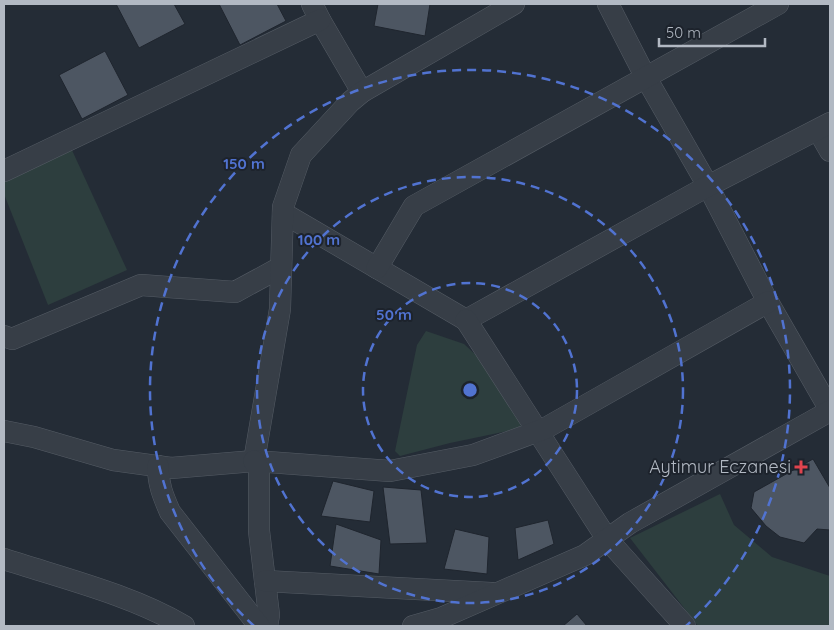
<svg xmlns="http://www.w3.org/2000/svg" width="834" height="630" viewBox="0 0 834 630" font-family="Quicksand,sans-serif">
  <style>
    .green { fill: #2d3e3e }
    .building { fill: #4d5662; stroke: #1f252e }
    .lines { fill: none; stroke-linecap: round; stroke-linejoin: round }
    .minor-casing { stroke: #555c65; stroke-width: 22 }
    .minor { stroke: #373e47; stroke-width: 21 }
    .ring { fill: none; stroke: #5173d1; stroke-width: 2.5; stroke-dasharray: 9 6 }
    .health-dot { fill: #e0444e; stroke: #1d232c; stroke-width: 2 }
    .labels { text-anchor: middle; stroke-width: 4; stroke-linejoin: round; paint-order: stroke }
    .poi-label { font-size: 18px; fill: #b2b9c3; stroke: #1d232c; text-anchor: end }
    .centre { fill: #5173d1; stroke: #1d232c; stroke-width: 2.5 }
    .ring-label { font-size: 15px; text-anchor: middle; font-weight: bold; fill: #5173d1; stroke: #1d232c; stroke-width: 4; stroke-linejoin: round; paint-order: stroke }
  </style>
  <rect width="100%" height="100%" fill="#242c36"/>
  <g class="green">
    <polygon points="71,148 127,270 48,305 4,194 4,182"/>
    <polygon points="426,331 464,344 491,369 524,422 517,429 450,443 400,456 395,451 417,345"/>
    <polygon points="720,494 734,525 772,557 830,576 830,626 698,626 630,538"/>
  </g>
  <g class="building">
    <polygon points="116,4 174,4 185,24 139,48"/>
    <polygon points="219,4 277,4 286,21 240,45"/>
    <polygon points="378,4 430,4 425,36 374,26"/>
    <polygon points="105,51 128,95 82,119 59,75"/>
    <polygon points="813,459 830,488 830,530 817,529 804,543 780,537 766,526 751,508 754,492"/>
    <polygon points="333,481 374,491 370,522 321,516"/>
    <polygon points="383,487 421,490 427,543 390,544"/>
    <polygon points="548,520 554,544 518,560 515,528"/>
    <polygon points="336,524 381,540 379,574 330,566"/>
    <polygon points="455,529 489,537 487,574 444,569"/>
    <polygon points="577,614 587,626 563,626"/>
  </g>
  <g class="lines">
    <g class="minor-casing">
      <g id="minor">
        <polyline points="312,4 320,20 362,92"/>
        <polyline points="608,4 645,76 708,186 768,302 830,410"/>
        <polyline points="818,130 830,151"/>
        <polyline points="4,171 320,20"/>
        <polyline points="283,213 466,320 708,186 830,123"/>
        <polyline points="377,268 414,206 778,4"/>
        <polyline points="466,320 607,539 685,626"/>
        <polyline points="4,336 12,339 141,285 235,292 281,267"/>
        <polyline points="4,431 34,437 113,460 171,468 254,461 280,309 283,207 301,155 350,102 362,92 514,4"/>
        <polyline points="254,461 390,471 473,455 544,429 768,302"/>
        <polyline points="254,461 259,470 259,531 269,615 267,626"/>
        <path d="M 158,466 C 158,484 163,496 170,512 L 259,626"/>
        <path d="M 4,559 C 62,578 132,595 184,626"/>
        <polyline points="265,581 491,593"/>
        <polyline points="413,626 441,618 585,555 630,523 830,411"/>
      </g>
    </g>
    <use href="#minor" class="minor"/>
  </g>
  <g class="ring">
    <circle cx="470" cy="390" r="107"/>
    <circle cx="470" cy="390" r="213"/>
    <path d="M254 626A320 320 0 1 1 686 626"/>
  </g>
  <path class="health-dot" d="M798.5 459.5h5v5h5v5h-5v5h-5v-5h-5v-5h5z"/>
  <g class="labels">
    <g class="poi-label">
      <text x="791" y="473">Aytimur Eczanesi</text>
    </g>
  </g>
  <circle cx="470" cy="390" r="8" class="centre"/>
  <g class="ring-label">
    <text x="244" y="169">150 m</text>
    <text x="319" y="245">100 m</text>
    <text x="394" y="320">50 m</text>
  </g>
  <rect width="834" height="630" fill="none" stroke="#b2b9c3" stroke-width="10"/>
  <path d="M659 38v8h106v-8" fill="none" stroke="#b2b9c3" stroke-width="2.5"/>
  <text x="666" y="38" font-size="15" fill="#b2b9c3" stroke="#1d232c" stroke-width="4" paint-order="stroke">50 m</text>
</svg>
